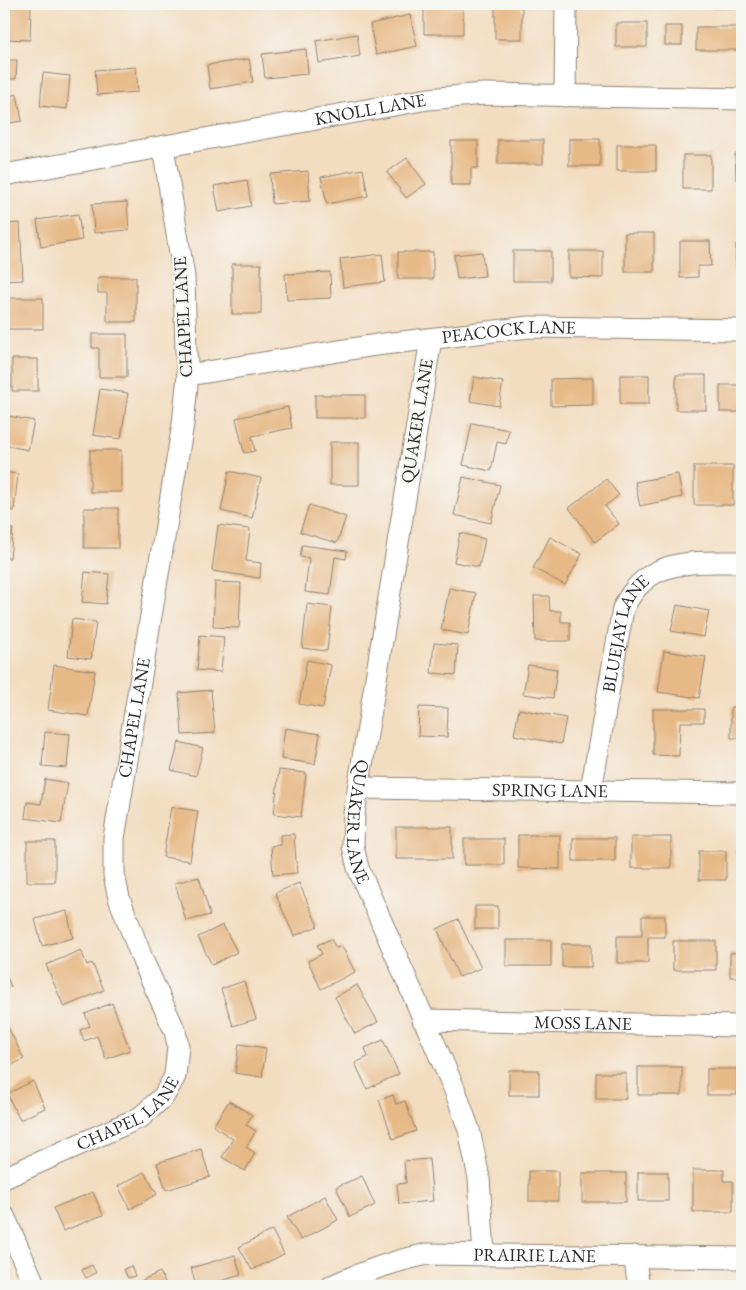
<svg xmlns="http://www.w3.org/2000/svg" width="746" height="1290" viewBox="0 0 746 1290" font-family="'EB Garamond',serif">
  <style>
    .building { fill: #e7b986 }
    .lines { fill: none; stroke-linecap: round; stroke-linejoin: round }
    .minor-casing { stroke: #8f8476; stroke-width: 23 }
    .minor { stroke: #fff; stroke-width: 21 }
    .labels { text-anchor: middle; stroke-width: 4.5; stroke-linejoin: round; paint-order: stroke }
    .street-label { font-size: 18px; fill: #2b2b2b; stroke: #f6f6f2 }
  </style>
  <rect width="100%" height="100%" fill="#f6f6f2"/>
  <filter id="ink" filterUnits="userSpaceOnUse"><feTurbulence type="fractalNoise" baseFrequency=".02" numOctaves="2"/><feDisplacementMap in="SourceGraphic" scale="10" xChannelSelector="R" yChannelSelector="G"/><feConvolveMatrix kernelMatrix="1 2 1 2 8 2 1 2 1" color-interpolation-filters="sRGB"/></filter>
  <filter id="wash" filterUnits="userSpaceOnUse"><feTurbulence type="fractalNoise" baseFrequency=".0096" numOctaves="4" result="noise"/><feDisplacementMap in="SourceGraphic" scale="20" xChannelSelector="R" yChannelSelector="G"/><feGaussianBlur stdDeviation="1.12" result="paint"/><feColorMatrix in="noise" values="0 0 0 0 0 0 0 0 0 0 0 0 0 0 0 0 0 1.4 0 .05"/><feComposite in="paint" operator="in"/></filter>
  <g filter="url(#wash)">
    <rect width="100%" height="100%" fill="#f3ddc0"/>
    <g id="blocks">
      <g class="building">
        <polygon points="4,4 31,4 30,40 4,39"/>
        <polygon points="424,4 451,4 451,8 463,8 463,34 424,34"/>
        <rect x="495" y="4" width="27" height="35"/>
        <rect x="711" y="4" width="31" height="4"/>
        <polygon points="410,15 417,46 376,55 370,24"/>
        <rect x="616" y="23" width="31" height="24"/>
        <rect x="665" y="26" width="17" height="19"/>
        <rect x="696" y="27" width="46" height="23"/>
        <polygon points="357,34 360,56 319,63 316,41"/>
        <polygon points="306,49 308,74 265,78 262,54"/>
        <polygon points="249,59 253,82 210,89 207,65"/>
        <polygon points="4,60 17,60 16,79 4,79"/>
        <polygon points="136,67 138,92 97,95 95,70"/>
        <polygon points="43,73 70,76 67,109 40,106"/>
        <polygon points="17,94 22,121 4,124 4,97"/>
        <rect x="569" y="139" width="31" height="27"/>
        <rect x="498" y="140" width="45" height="24"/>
        <polygon points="451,141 478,141 478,168 471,168 471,185 451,185"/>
        <rect x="617" y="145" width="39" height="26"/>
        <polygon points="735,154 742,154 742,179 736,179"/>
        <rect x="683" y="155" width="28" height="34"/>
        <polygon points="407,158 426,184 406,198 387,172"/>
        <polygon points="363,169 368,196 327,204 321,177"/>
        <polygon points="308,171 310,201 272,204 270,174"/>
        <polygon points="247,180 251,206 219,212 214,186"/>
        <polygon points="127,202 129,230 94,233 92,204"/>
        <polygon points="78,214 82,240 41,247 37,220"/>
        <polygon points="20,223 23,280 4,281 4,224"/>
        <rect x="625" y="233" width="29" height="39"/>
        <polygon points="680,241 710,241 711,266 698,266 698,277 680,278"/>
        <rect x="736" y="244" width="6" height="22"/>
        <rect x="513" y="251" width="38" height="30"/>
        <polygon points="569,251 603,251 603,278 569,277"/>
        <rect x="398" y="252" width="35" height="27"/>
        <polygon points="482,252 485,276 457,279 454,255"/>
        <polygon points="382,254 385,282 343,287 340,259"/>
        <rect x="232" y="264" width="29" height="50"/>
        <polygon points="330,272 331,298 287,300 285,274"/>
        <polygon points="98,277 136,277 136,322 107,322 107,293 98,293"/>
        <rect x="4" y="298" width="39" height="31"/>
        <polygon points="92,334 127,334 127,377 99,377 99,348 92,348"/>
        <rect x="12" y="359" width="26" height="32"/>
        <rect x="620" y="375" width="29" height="29"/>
        <rect x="676" y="375" width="30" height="35"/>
        <polygon points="474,377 503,382 499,406 470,401"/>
        <polygon points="593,378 593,405 551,406 551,379"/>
        <rect x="720" y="385" width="22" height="27"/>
        <polygon points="100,389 128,393 121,439 93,435"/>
        <rect x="315" y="395" width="50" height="23"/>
        <polygon points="288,407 292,428 252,436 255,451 244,453 236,418"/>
        <polygon points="9,416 34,421 28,450 4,445"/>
        <polygon points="472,423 509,430 506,444 497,442 491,471 463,465"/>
        <rect x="330" y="442" width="29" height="43"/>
        <rect x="90" y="450" width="31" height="42"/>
        <rect x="694" y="466" width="39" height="39"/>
        <polygon points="229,471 261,478 252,518 221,511"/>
        <polygon points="4,472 18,474 14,511 4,510"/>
        <polygon points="678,474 682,497 640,506 635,482"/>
        <polygon points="463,477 500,485 491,523 454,515"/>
        <polygon points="606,479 619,495 605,506 619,524 595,542 569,508"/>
        <polygon points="309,505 346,517 337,543 300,532"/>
        <rect x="84" y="508" width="34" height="40"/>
        <polygon points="218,525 250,529 246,561 261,563 260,578 212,571"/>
        <polygon points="4,528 13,529 10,558 4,558"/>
        <polygon points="460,533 485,539 479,567 454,562"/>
        <polygon points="550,537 582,554 565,585 533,568"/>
        <polygon points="302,545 347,551 346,559 335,557 330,595 305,592 309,558 300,557"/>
        <polygon points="85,572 109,574 106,604 82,602"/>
        <polygon points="215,582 241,583 239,628 213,627"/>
        <polygon points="449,588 476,593 468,635 441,630"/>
        <polygon points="534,596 549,596 550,611 561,611 561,622 570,622 570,641 535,641"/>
        <polygon points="307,604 332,607 327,651 302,648"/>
        <polygon points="677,605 709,611 704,637 671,631"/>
        <polygon points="72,619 96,622 91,659 68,656"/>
        <polygon points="200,635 224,637 221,672 197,670"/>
        <polygon points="434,643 458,645 456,675 431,673"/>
        <polygon points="664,651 706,657 699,698 658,692"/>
        <polygon points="307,660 331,665 323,708 299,704"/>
        <polygon points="54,665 95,671 88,716 48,710"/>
        <polygon points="528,665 557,669 553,698 523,694"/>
        <polygon points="211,690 215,733 182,735 179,693"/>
        <polygon points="419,707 448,708 447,737 418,736"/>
        <rect x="731" y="707" width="11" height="31"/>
        <polygon points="519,709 566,718 561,744 514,735"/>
        <polygon points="653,709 704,709 704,722 680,722 679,756 653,755"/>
        <polygon points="285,728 320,734 315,764 281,759"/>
        <polygon points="45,732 70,734 67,768 42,766"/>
        <polygon points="179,742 203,748 196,776 171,770"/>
        <polygon points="279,770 306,773 301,817 274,814"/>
        <polygon points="45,779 68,783 61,823 25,818 27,802 41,804"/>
        <polygon points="171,807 198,811 190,861 163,857"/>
        <rect x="396" y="827" width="56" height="32"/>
        <polygon points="294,834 297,873 273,875 271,846 281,845 280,835"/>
        <polygon points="518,835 560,835 560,869 518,868"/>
        <rect x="631" y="837" width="40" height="31"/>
        <rect x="573" y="838" width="42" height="23"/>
        <rect x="464" y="839" width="40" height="26"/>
        <rect x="27" y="841" width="28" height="41"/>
        <rect x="738" y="850" width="4" height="25"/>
        <rect x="699" y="851" width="27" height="29"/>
        <polygon points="199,877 210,915 186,921 175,883"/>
        <polygon points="299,883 318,926 294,936 275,893"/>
        <rect x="475" y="906" width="23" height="23"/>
        <polygon points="67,911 73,938 42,946 35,919"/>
        <polygon points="642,916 665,916 665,937 648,937 648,963 617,963 617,936 642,936"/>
        <polygon points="458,919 481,968 459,977 437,929"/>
        <polygon points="223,925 237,952 212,965 198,937"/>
        <polygon points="331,939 336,948 342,946 355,972 321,989 308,961 322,954 317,945"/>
        <rect x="506" y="940" width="45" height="26"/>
        <rect x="673" y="941" width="43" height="29"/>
        <rect x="562" y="944" width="29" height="23"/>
        <polygon points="81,950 87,965 92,963 104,990 64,1007 46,965"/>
        <rect x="730" y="953" width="12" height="24"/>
        <polygon points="4,969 11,987 4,989"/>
        <polygon points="244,981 256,1019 233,1026 221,989"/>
        <polygon points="357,985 378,1022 355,1034 335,997"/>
        <polygon points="112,1003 130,1050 106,1059 97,1036 84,1041 80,1030 90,1026 85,1014"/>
        <polygon points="4,1019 24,1059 4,1069"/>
        <polygon points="383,1040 399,1074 367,1089 355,1063 368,1057 365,1048"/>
        <polygon points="239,1044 266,1048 262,1077 235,1073"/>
        <rect x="638" y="1067" width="44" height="28"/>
        <rect x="707" y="1069" width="30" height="26"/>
        <rect x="509" y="1070" width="30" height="25"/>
        <rect x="596" y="1073" width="30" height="26"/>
        <polygon points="33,1081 45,1108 20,1120 7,1094"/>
        <polygon points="393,1095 396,1104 405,1101 416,1131 393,1139 379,1100"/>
        <polygon points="229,1101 252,1115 246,1125 256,1131 246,1147 255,1153 245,1171 222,1157 233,1139 213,1126"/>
        <polygon points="201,1149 210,1177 166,1190 157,1163"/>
        <polygon points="429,1159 433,1201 399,1204 397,1184 406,1183 404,1161"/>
        <polygon points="693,1170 724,1170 724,1181 733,1181 733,1212 693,1212"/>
        <rect x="529" y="1171" width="29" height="30"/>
        <polygon points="144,1172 157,1194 130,1209 118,1186"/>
        <rect x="638" y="1172" width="30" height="29"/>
        <rect x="582" y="1173" width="44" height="29"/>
        <polygon points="362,1176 375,1205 350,1217 336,1187"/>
        <polygon points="93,1192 103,1215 63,1231 53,1208"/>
        <polygon points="325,1196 338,1220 301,1240 287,1217"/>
        <polygon points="272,1230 284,1254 252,1270 239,1247"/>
        <polygon points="235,1255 241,1275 204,1286 196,1286 191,1268"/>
        <polygon points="92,1265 96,1273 86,1278 82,1270"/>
        <polygon points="131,1266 135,1276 128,1278 124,1269"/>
        <polygon points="160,1272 167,1286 135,1286 134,1284"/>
      </g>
    </g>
  </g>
  <g filter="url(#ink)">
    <use href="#blocks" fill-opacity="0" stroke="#8f8476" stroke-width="1"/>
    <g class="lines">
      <g class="minor-casing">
        <g id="minor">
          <polyline points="565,96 566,4"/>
          <path id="s1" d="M 4,175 L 428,99 L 484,94 L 742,99"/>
          <path id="s2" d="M 431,339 L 354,814 L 353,846 L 358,868 L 456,1093 L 469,1130 L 479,1178 L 484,1255"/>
          <path id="s3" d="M 188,375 L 376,345 L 529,327 L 742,330"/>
          <path id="s4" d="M 359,788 L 742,793"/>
          <path id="s5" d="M 591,790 L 623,609 C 646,557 693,562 742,562"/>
          <path id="s6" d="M 423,1020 L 742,1026"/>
          <path id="s7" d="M 4,1178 L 141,1117 L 164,1096 L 175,1076 L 178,1046 L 175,1031 L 143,961 L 119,898 L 114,875 L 114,838 L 183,424 L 188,375 L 186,351 L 184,277 L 163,147"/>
          <polyline points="4,1216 35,1286"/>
          <polyline points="634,1256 639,1286"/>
          <path id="s8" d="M 332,1286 C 362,1272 394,1261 427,1254 L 742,1258"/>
        </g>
      </g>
      <use href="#minor" class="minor"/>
    </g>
  </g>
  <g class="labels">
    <g class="street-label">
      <text dy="6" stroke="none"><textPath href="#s1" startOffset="372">KNOLL LANE</textPath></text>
      <text transform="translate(183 317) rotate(-93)" y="6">CHAPEL LANE</text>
      <text dy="6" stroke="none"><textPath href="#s3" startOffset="324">PEACOCK LANE</textPath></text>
      <text transform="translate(417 421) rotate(-81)" y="6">QUAKER LANE</text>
      <text dy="6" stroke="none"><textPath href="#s5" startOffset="161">BLUEJAY LANE</textPath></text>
      <text dy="6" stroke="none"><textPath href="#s7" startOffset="576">CHAPEL LANE</textPath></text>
      <text dy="6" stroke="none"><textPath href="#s4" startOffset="191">SPRING LANE</textPath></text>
      <text dy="6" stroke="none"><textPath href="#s2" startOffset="489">QUAKER LANE</textPath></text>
      <text dy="6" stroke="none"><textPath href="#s6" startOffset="160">MOSS LANE</textPath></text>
      <text dy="6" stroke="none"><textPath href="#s7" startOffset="141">CHAPEL LANE</textPath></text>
      <text dy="6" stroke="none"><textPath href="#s8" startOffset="208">PRAIRIE LANE</textPath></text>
    </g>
  </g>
  <rect width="746" height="1290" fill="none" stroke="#f6f6f2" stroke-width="20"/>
</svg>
